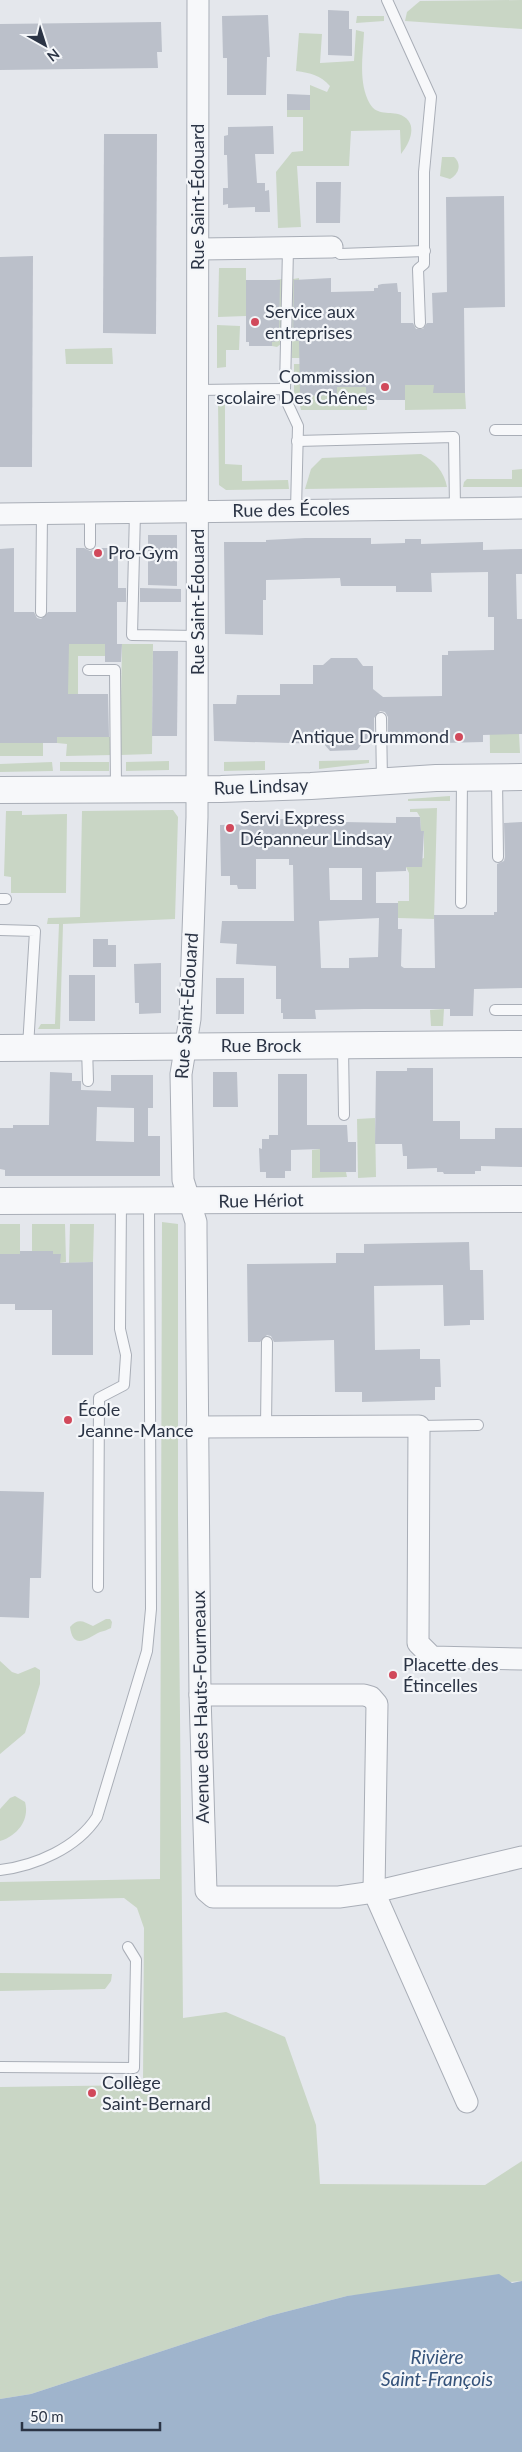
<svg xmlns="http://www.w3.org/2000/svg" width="522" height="2452" viewBox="0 0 522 2452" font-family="Lato,sans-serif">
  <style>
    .green { fill: #c9d6c5 }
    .water { fill: #9fb4cc }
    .building { fill: #bbc0ca; fill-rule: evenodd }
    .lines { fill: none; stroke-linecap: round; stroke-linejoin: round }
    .service-casing { stroke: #a9aeb7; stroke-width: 12 }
    .minor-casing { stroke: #a9aeb7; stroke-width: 23 }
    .tertiary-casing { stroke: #a9aeb7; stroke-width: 28 }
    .service { stroke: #f7f8fa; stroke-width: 10 }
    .minor { stroke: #f7f8fa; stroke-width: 21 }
    .tertiary { stroke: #f7f8fa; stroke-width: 26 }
    .poi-dot { fill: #d1495b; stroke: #f4f6f9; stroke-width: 2 }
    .labels { text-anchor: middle; stroke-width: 4.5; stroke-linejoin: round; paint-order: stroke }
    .street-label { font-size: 18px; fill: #2b3445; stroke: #f4f6f9 }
    .poi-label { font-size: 18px; fill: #2b3445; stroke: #f4f6f9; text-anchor: start }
    .water-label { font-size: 19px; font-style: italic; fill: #34527a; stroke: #f4f6f9 }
  </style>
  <rect width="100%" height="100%" fill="#e4e7ec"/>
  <g class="green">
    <polygon points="522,0 522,29 405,21 407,12 420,1"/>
    <polygon points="357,16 384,16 384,21 356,23"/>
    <path d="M 356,30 L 364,32 C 363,55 358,83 370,104 C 377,116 390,111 401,115 C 419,123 410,143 401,154 L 400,130 L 351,131 L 349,166 L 297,166 L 301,227 L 278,228 L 276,172 L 292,152 L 303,151 L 303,117 L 287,117 L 287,110 L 310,110 L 310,85 L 327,92 L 330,86 C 320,75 311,73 296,71 L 299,33 L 322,34 L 320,63 L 354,61 Z"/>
    <path d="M 442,157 L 454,157 C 462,164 459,174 450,179 L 440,176 Z"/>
    <polygon points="219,268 246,268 246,316 218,317"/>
    <polygon points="299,278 300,358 292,358 293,279"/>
    <polygon points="282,279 282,343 277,347 272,346 272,342 275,341 275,280"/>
    <polygon points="217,325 240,326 239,350 226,350 226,367 217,368"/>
    <polygon points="112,348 113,364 66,364 65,349"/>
    <polygon points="294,364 300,364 300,396 336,395 337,387 366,387 367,410 301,410 300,406 294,401"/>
    <polygon points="405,385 434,385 434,393 465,393 466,409 405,410"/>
    <polygon points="225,400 225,464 242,465 242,481 288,480 289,489 226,490 219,485 218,401"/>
    <path d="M 421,454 C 435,461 444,472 447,487 L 305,489 L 311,469 L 322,458 Z"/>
    <polygon points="522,469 522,487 463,487 464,482 467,479 512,479 512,470"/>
    <polygon points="67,644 105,644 105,656 78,656 78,694 83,737 111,737 112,755 66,756 67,744 57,743 57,689 68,688"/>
    <polygon points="122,644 153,644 152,754 120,755"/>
    <polygon points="489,674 505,734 519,734 520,753 490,753"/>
    <rect x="0" y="743" width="43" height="13"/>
    <polygon points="369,760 369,763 319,769 319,761"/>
    <polygon points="169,761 169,770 126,771 126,762"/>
    <polygon points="265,761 265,770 224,771 224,762"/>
    <polygon points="52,762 53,771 0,772 0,764"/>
    <rect x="60" y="762" width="49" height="9"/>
    <polygon points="450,796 450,801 408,801 408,799"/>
    <polygon points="437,808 434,919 398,918 398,901 409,901 409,873 406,867 422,867 421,859 424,858 424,831 421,831 420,817 417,812 410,812 410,809"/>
    <polygon points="173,810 178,817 175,919 63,924 60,1029 38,1029 41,1024 55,1024 59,924 47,924 48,918 80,917 82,811"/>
    <polygon points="6,811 22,811 22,815 67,814 66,893 11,893 11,877 4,876"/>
    <polygon points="444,1009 443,1026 431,1026 430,1010"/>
    <polygon points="375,1118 376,1177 358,1178 357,1119"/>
    <polygon points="320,1149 346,1172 347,1177 312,1178 312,1150"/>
    <polygon points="162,1222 178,1224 178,1514 183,2018 226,2012 285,2037 316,2125 320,2184 485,2185 522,2161 522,2281 347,2296 269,2316 31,2394 0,2399 0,2087 143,2085 144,1928 137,1908 124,1898 0,1901 0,1882 160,1879"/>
    <rect x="0" y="1224" width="20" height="30"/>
    <polygon points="32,1224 65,1224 66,1262 60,1263 60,1254 53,1254 53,1251 32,1251"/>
    <polygon points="70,1224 94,1224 93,1262 69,1263"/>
    <path d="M 106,1619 L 110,1619 L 112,1622 L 111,1628 C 107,1630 104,1631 100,1632 C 88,1638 73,1651 70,1627 C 78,1618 83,1621 93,1626 Z"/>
    <polygon points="0,1661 12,1672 18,1674 35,1667 40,1670 40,1684 25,1733 0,1754"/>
    <path d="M 15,1796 L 25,1802 C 30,1820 17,1836 0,1841 L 0,1809 L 10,1798 Z"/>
    <polygon points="0,1973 112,1974 111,1981 105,1989 0,1991"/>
  </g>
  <polygon class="water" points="499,2274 512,2283 522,2281 522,2452 0,2452 0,2399 31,2394 269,2316 347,2296"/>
  <g class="building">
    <polygon points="328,10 349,11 349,29 352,29 352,56 328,55"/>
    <polygon points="268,15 270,57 267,57 266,95 227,95 227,58 223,58 222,16"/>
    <polygon points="161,22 162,52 157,52 158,68 0,70 0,24"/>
    <polygon points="287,94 310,95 310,110 287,110"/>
    <polygon points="273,126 274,154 255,154 257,183 265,183 265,191 269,190 270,212 255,212 255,207 228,208 228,204 223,205 223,188 228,188 227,155 224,155 224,136 228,135 228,127"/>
    <polygon points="104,134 157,134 156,334 103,333"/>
    <polygon points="316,182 341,182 340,223 316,223"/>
    <polygon points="504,196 505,307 464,308 465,393 433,393 434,385 405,385 405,400 366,400 366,387 337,387 337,395 300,396 299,341 293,341 294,280 331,278 331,292 374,291 374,288 378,288 378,285 382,284 397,283 398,292 401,292 401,323 413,323 416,329 423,329 427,323 433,323 432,293 447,292 446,197"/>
    <polygon points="33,256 32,467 0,467 0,257"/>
    <polygon points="246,280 280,280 279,341 272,342 272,346 249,346 249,342 246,342"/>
    <polygon points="148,535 177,535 177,586 148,585"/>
    <polygon points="305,538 371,538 371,544 405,543 405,539 421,539 421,544 483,542 483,550 522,549 522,574 516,574 517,619 522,619 522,734 483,735 483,742 442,743 442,739 388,740 388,717 385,712 380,711 374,718 374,741 373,743 363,743 357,750 330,751 324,744 214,741 213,704 236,704 237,695 280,695 280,684 313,684 313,665 323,665 331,658 357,658 363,666 373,666 373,689 383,697 442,696 442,655 448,655 448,651 494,650 494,617 488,617 488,572 431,573 432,592 396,592 396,586 341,586 340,578 266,580 266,600 263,600 263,635 225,634 224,542 266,542 266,540"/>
    <polygon points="14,548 14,612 34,612 37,618 41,619 48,612 76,612 76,548 84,548 90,551 96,548 118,548 118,588 126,588 126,602 117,602 117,644 114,644 122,644 121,662 105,662 105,644 69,644 68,694 108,694 109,737 57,737 57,743 0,743 0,549"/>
    <polygon points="140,588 181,589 181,602 140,602"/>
    <polygon points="153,651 178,651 177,736 152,736"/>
    <path d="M 396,817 L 420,817 L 421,831 L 424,831 L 422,867 L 406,867 L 406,871 L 376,872 L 376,903 L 398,903 L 398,929 L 402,929 L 401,966 L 404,968 L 435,968 L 434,915 L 494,915 L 494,912 L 497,912 L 497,864 L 504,861 L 505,857 L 504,823 L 522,822 L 522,988 L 474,989 L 473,1016 L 450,1016 L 450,1009 L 364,1009 L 315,1010 L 316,1019 L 283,1019 L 283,1013 L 281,1013 L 281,999 L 276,999 L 276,966 L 236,964 L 237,944 L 220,943 L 222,921 L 294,921 L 293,865 L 289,865 L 289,859 L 256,859 L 256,889 L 238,889 L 237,885 L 230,885 L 230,876 L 221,876 L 220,825 L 261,824 L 261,819 L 344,819 L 344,822 L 396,823 ZM 329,868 L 362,868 L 362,900 L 330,900 ZM 379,918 L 378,957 L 349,958 L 349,968 L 321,968 L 319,921 Z"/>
    <polygon points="93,939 108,939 108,945 116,945 116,967 93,967"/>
    <polygon points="161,963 161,1013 139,1014 139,1003 135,1003 134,964"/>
    <rect x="69" y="975" width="26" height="46"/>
    <rect x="216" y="978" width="28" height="36"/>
    <polygon points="407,1068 433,1068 433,1121 460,1121 460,1139 495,1139 495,1128 522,1128 522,1167 481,1166 481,1171 475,1171 475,1174 444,1174 443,1172 437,1172 437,1168 407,1169 407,1156 403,1156 402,1144 375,1144 376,1071 407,1071"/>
    <path d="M 50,1072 L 72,1073 L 72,1081 L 81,1081 L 81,1090 L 111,1091 L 111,1075 L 153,1075 L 153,1108 L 148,1108 L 148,1136 L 160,1136 L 160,1176 L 5,1176 L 5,1170 L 0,1169 L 0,1128 L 13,1128 L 13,1125 L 49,1125 ZM 97,1107 L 134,1108 L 134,1142 L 96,1141 Z"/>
    <polygon points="213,1072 237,1072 238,1107 213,1107"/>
    <polygon points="278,1074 307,1074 307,1125 347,1125 348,1142 356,1142 356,1172 320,1172 320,1149 291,1150 291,1171 285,1171 285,1178 266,1178 266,1172 260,1172 259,1148 262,1149 262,1139 269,1139 269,1135 278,1135"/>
    <polygon points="469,1242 470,1270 483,1270 484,1320 470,1320 470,1325 444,1326 443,1285 374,1286 375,1350 420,1349 420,1359 440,1359 441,1387 435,1387 435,1400 362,1402 362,1392 335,1392 334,1340 274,1342 271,1336 267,1335 260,1342 248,1342 247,1264 336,1263 336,1253 364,1253 364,1244"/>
    <polygon points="20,1251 53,1251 53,1254 61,1254 60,1263 93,1262 93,1355 52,1355 52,1310 15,1310 15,1304 0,1304 0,1254 20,1254"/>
    <polygon points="0,1491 44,1492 41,1578 30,1578 29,1618 0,1617"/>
  </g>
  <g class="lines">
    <g class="service-casing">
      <g id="service">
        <polyline points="387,0 431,97 424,172 424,264 418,269 420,323"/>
        <polyline points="332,247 340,254 425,251"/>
        <polyline points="285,389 288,248"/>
        <polyline points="198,390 285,389 285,398 298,426 296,510"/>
        <polyline points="495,430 522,430"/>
        <polyline points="297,441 454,437 455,509"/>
        <polyline points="135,512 132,635 197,636"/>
        <polyline points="90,513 90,544"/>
        <polyline points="41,612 42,513"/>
        <polyline points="88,670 115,670 116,789"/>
        <polyline points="381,718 382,782"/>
        <polyline points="497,778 498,857"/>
        <polyline points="0,899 6,899"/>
        <polyline points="461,903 462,777"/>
        <polyline points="0,930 35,931 28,1047"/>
        <polyline points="495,1010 522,1010"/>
        <polyline points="343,1046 344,1115"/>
        <polyline points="87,1047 88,1081"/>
        <polyline points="419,1426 478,1425"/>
        <polyline points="266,1427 267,1342"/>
        <polyline points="98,1587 99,1398 124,1385 126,1355 120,1329 121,1201"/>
        <path d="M 0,1870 C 35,1866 77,1848 97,1817 L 147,1651 L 151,1609 L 149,1202"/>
        <polyline points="0,2067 134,2068 136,1960 128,1947"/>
      </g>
    </g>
    <g class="minor-casing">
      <g id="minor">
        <polyline points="198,0 197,817 190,1019 181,1074 183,1180 196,1222 196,1232 200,1695 206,1891 213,1897 339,1897 374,1892 522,1857"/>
        <polyline points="199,249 332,247"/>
        <polyline points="0,514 522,508"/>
        <polyline points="197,1427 419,1426 418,1643 432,1657 522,1659"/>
        <polyline points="200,1695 364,1695 371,1697 377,1704 374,1892 467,2102"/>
      </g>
    </g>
    <g class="tertiary-casing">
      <g id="tertiary">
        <polyline points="0,790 221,789 311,786 436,778 522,777"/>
        <polyline points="0,1048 522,1044"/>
        <polyline points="0,1201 522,1199"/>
      </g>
    </g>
    <use href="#service" class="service"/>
    <use href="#minor" class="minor"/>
    <use href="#tertiary" class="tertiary"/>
  </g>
  <g class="poi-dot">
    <circle cx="255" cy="322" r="5"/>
    <circle cx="385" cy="387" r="5"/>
    <circle cx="98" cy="553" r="5"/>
    <circle cx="459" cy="737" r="5"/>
    <circle cx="230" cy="828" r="5"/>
    <circle cx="68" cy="1420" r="5"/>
    <circle cx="393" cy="1675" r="5"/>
    <circle cx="92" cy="2093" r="5"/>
  </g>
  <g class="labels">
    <g class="street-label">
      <text transform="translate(198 197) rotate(-90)" y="6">Rue Saint-Édouard</text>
      <text transform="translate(291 510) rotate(-1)" y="6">Rue des Écoles</text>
      <text transform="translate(198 602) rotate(-90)" y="6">Rue Saint-Édouard</text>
      <text transform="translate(261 787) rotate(-2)" y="6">Rue Lindsay</text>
      <text transform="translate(187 1006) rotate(-86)" y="6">Rue Saint-Édouard</text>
      <text x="261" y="1052">Rue Brock</text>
      <text transform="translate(261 1201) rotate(-1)" y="6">Rue Hériot</text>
      <text transform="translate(201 1707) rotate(-91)" y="6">Avenue des Hauts-Fourneaux</text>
    </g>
    <g class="poi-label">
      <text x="265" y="318">Service aux<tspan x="265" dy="21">entreprises</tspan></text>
      <text x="375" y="383" text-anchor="end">Commission<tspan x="375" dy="21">scolaire Des Chênes</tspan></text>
      <text x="108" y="559">Pro-Gym</text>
      <text x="449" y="743" text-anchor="end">Antique Drummond</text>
      <text x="240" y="824">Servi Express<tspan x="240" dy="21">Dépanneur Lindsay</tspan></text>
      <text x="78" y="1416">École<tspan x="78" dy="21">Jeanne-Mance</tspan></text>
      <text x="403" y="1671">Placette des<tspan x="403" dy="21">Étincelles</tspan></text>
      <text x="102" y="2089">Collège<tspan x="102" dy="21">Saint-Bernard</tspan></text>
    </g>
    <g class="water-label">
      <text x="437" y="2364">Rivière<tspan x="437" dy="22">Saint-François</tspan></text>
    </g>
  </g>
  <g transform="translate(45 45) rotate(141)" stroke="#f4f6f9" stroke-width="4" paint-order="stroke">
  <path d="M0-4L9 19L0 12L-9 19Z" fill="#2b3445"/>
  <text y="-8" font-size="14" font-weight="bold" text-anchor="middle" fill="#2b3445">N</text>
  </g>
  <path d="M22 2422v8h138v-8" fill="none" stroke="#2b3445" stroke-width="2.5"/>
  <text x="30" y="2422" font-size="15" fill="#2b3445" stroke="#f4f6f9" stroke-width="4" paint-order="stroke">50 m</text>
</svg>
